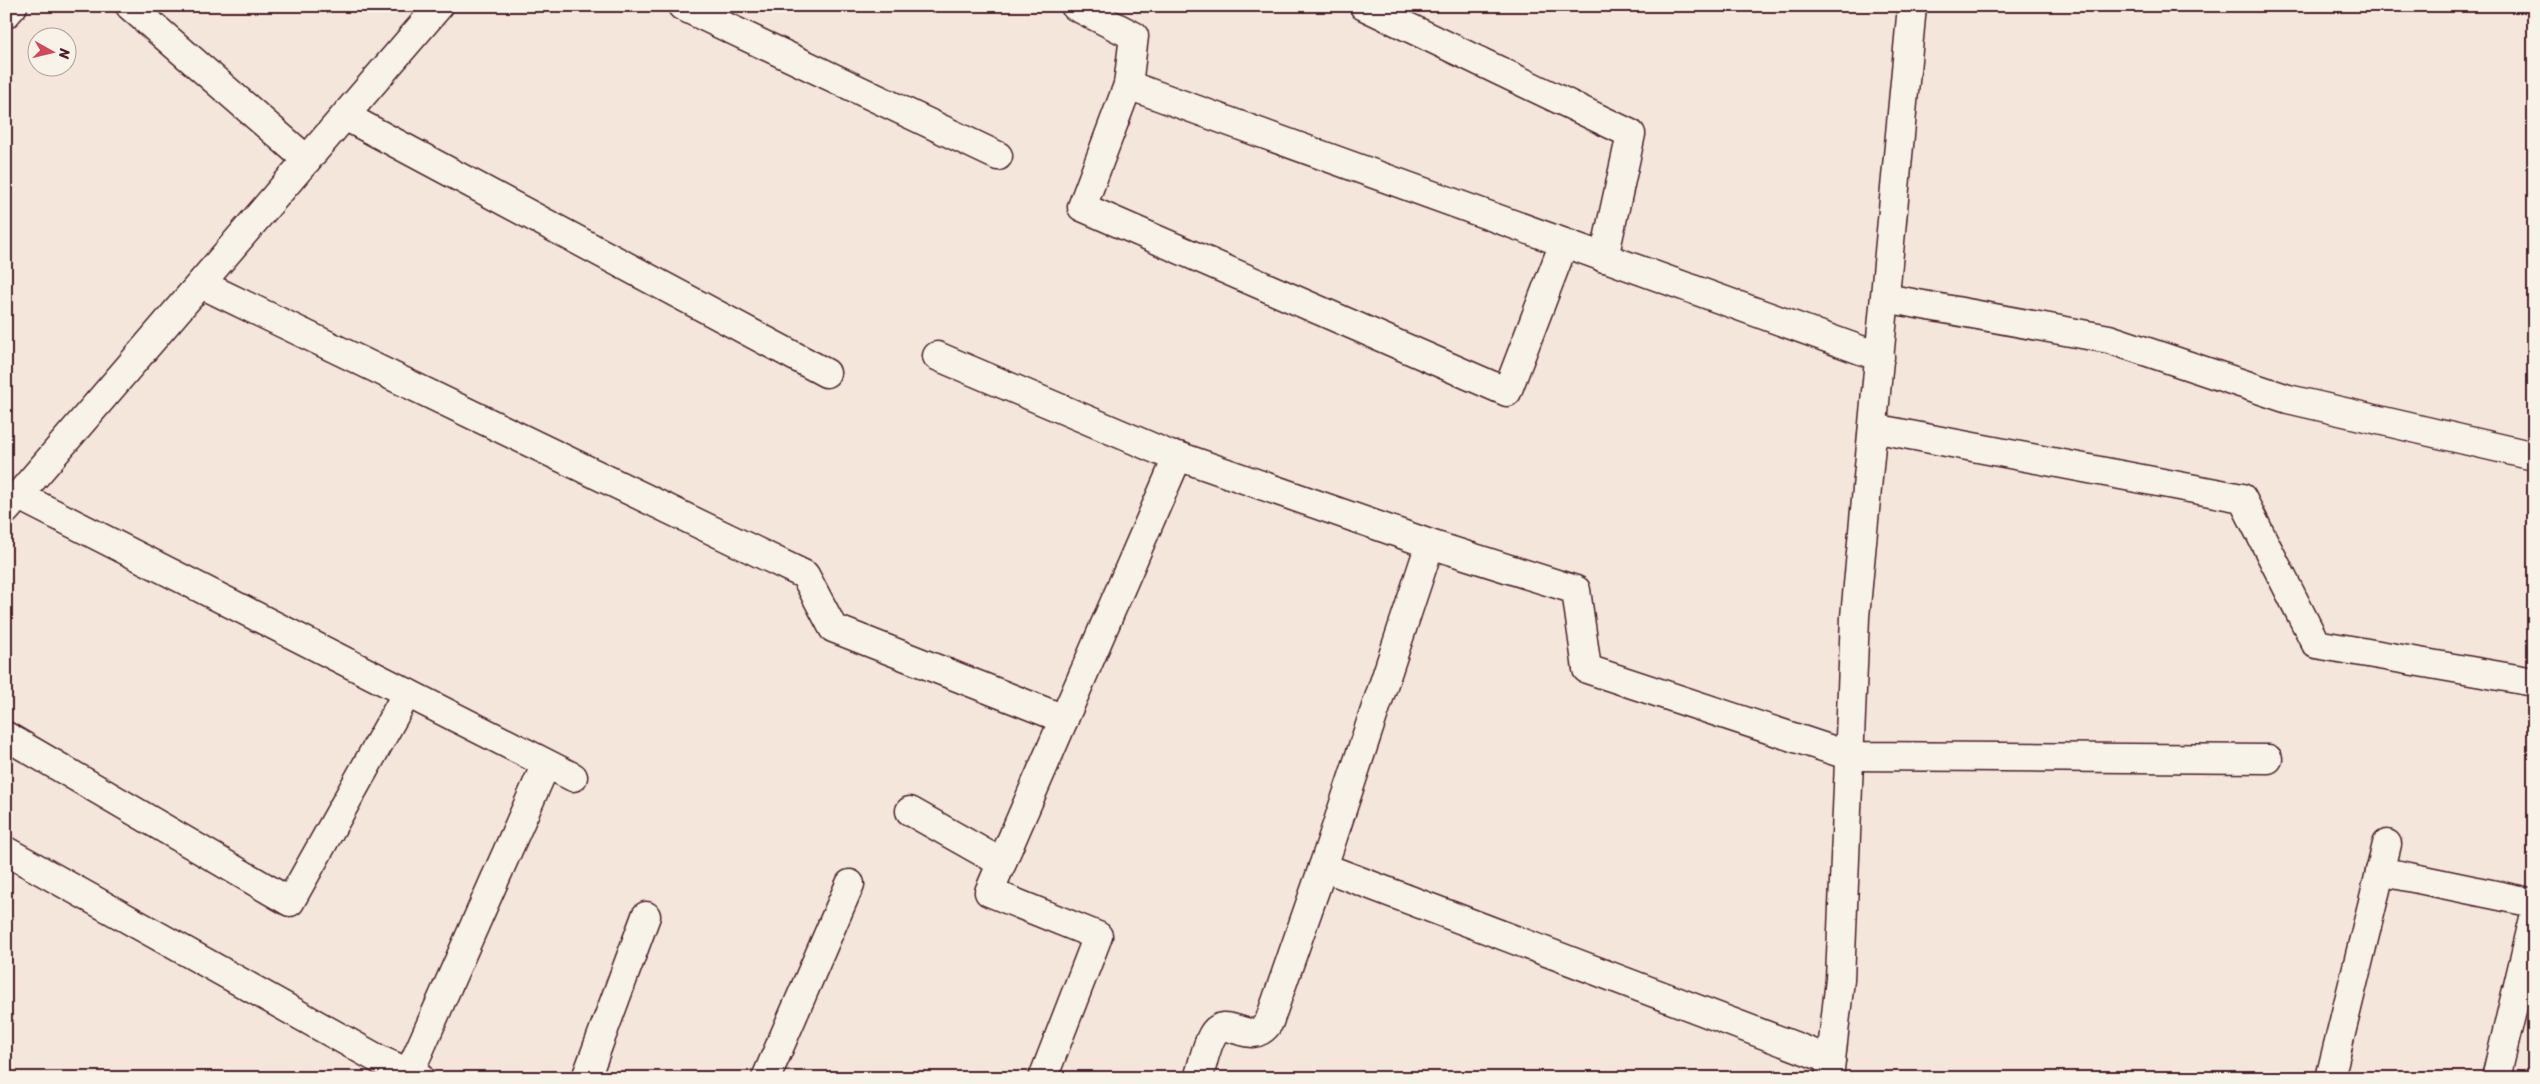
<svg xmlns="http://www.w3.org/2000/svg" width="2540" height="1084" viewBox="0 0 2540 1084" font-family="Sriracha,sans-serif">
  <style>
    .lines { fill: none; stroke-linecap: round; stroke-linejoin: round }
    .minor-casing { stroke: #4a1f2b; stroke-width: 31 }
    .tertiary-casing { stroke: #4a1f2b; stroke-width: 31 }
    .minor { stroke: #f7f3e8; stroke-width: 28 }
    .tertiary { stroke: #f7f3e8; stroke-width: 28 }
  </style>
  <rect width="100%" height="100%" fill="#f4e6db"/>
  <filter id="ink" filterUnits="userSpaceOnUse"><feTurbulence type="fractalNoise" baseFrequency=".02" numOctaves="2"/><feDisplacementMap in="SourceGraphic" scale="10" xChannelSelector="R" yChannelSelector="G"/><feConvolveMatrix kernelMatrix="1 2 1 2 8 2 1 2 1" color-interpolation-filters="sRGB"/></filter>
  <g filter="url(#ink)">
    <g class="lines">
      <g class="minor-casing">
        <g id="minor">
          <polyline points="130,6 307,160"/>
          <polyline points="682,6 998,156"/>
          <polyline points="1075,6 1134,36 1128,85 1880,357"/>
          <polyline points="1364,6 1631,134 1604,258"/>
          <polyline points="6,14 13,6"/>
          <polyline points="1128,85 1082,207 1507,392 1564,243"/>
          <polyline points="345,116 826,373"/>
          <polyline points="201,284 805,575 833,628 1064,719"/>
          <polyline points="1885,298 2109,339 2288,399 2534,456"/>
          <polyline points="937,356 1177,458"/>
          <polyline points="1873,428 2242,498 2316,644 2534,682"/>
          <polyline points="19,496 573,777"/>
          <polyline points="6,736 290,902 407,693"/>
          <polyline points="910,811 1002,863"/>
          <polyline points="6,851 380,1060 420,1078"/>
          <polyline points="2380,871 2534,903"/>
          <polyline points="1831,1060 1323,867 1430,544 1576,590 1587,669 1850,756 2268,759"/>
          <polyline points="407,1078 546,764"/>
          <polyline points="586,1078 646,916"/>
          <polyline points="766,1078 850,884"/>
          <polyline points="1043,1078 1098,936 989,892 1178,456 1430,544"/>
          <path d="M 1198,1078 C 1203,1065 1205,1049 1212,1036 C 1226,1010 1250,1051 1269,1022 L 1323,867"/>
          <polyline points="2330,1078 2387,844"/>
          <polyline points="2496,1078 2534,918"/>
        </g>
      </g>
      <g class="tertiary-casing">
        <g id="tertiary">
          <polyline points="6,510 439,6"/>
          <polyline points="1829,1078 1840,979 1855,617 1912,6"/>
        </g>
      </g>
      <use href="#minor" class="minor"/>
      <use href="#tertiary" class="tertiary"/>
    </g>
  </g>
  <rect width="2540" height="1084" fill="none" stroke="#f7f3e8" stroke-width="25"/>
  <rect x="12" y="12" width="2515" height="1059" fill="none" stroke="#4a1f2b" stroke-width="2" filter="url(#ink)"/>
  <g transform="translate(52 52) rotate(98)"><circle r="24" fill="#f7f3e8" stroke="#b29e9c"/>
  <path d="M0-4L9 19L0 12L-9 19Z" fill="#d1495b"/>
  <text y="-8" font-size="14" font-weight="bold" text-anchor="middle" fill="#4a1f2b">N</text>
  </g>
</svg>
